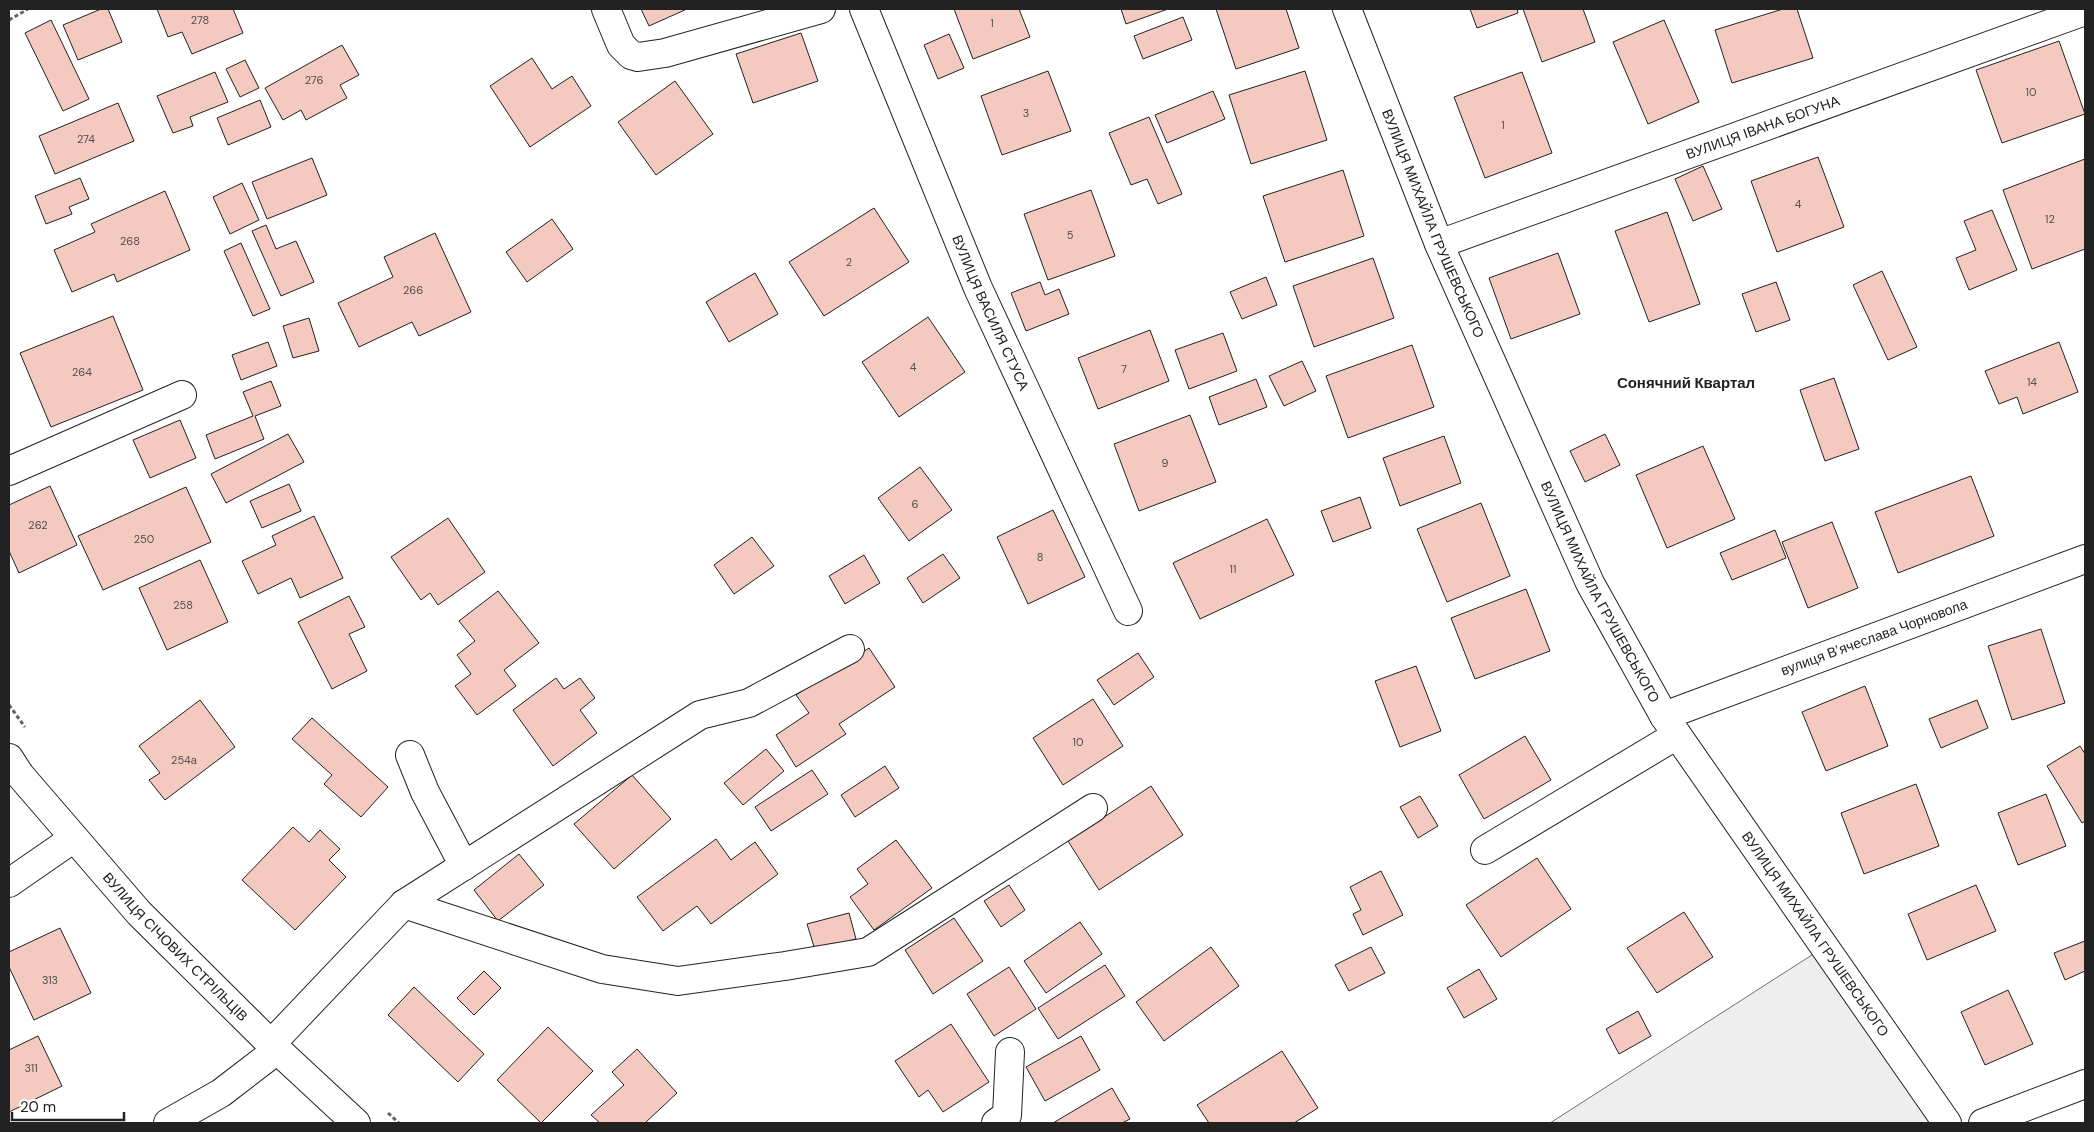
<svg xmlns="http://www.w3.org/2000/svg" width="2094" height="1132" viewBox="0 0 2094 1132" font-family="'DM Sans',sans-serif">
  <style>
    .green { fill: #eee; stroke: #6f6f6f }
    .building { fill: #f3c9c0; stroke: #222 }
    .lines { fill: none; stroke-linecap: round; stroke-linejoin: round }
    .minor-casing { stroke: #222; stroke-width: 30 }
    .path { stroke: #646464; stroke-width: 3; stroke-dasharray: 4 2.5; stroke-linecap: butt }
    .minor { stroke: #fff; stroke-width: 28 }
    .labels { text-anchor: middle; stroke-width: 4; stroke-linejoin: round; paint-order: stroke }
    .number-label { font-size: 11px; fill: #564c4a }
    .street-label { font-size: 14px; fill: #222; stroke: #fff }
    .neighbourhood-label { font-size: 15px; font-weight: bold; fill: #222; stroke: #fff }
  </style>
  <rect width="100%" height="100%" fill="#fff"/>
  <polygon class="green" points="1815,953 1930,1123 1550,1123"/>
  <g class="building">
    <polygon points="101,9 108,9 122,42 78,60 63,25"/>
    <polygon points="157,9 233,9 243,33 192,54 182,32 168,37"/>
    <polygon points="641,9 687,9 649,26"/>
    <polygon points="954,9 1019,9 1030,37 973,59"/>
    <polygon points="1121,9 1168,9 1126,24"/>
    <polygon points="1216,9 1286,9 1299,48 1236,69"/>
    <polygon points="1470,9 1517,9 1518,13 1477,28"/>
    <polygon points="1523,9 1583,9 1595,42 1542,62"/>
    <polygon points="1783,9 1797,9 1813,58 1732,83 1715,30"/>
    <polygon points="1183,17 1192,40 1143,59 1134,36"/>
    <polygon points="51,20 89,99 63,111 25,33"/>
    <polygon points="1664,20 1699,102 1648,124 1613,42"/>
    <polygon points="801,33 818,81 753,103 736,54"/>
    <polygon points="949,34 964,68 938,79 924,45"/>
    <polygon points="2059,41 2085,114 2002,143 1976,70"/>
    <polygon points="342,45 359,75 340,85 347,98 306,120 301,110 283,120 265,88"/>
    <polygon points="532,58 552,89 572,76 591,106 530,147 490,86"/>
    <polygon points="245,60 259,88 240,97 226,69"/>
    <polygon points="1048,71 1071,131 1002,155 981,96"/>
    <polygon points="1305,71 1327,140 1251,164 1229,95"/>
    <polygon points="215,72 228,102 190,117 193,126 173,133 157,96"/>
    <polygon points="1522,72 1552,153 1485,178 1454,97"/>
    <polygon points="675,81 713,134 656,175 618,122"/>
    <polygon points="1213,91 1225,119 1167,143 1155,115"/>
    <polygon points="260,100 271,127 228,145 217,118"/>
    <polygon points="118,103 134,141 55,174 39,136"/>
    <polygon points="1149,117 1182,194 1158,204 1147,179 1131,185 1109,133"/>
    <polygon points="1818,157 1844,227 1777,252 1751,181"/>
    <polygon points="312,158 327,195 267,219 252,182"/>
    <polygon points="2085,159 2085,249 2032,269 2003,190"/>
    <polygon points="1703,166 1722,209 1693,221 1675,179"/>
    <polygon points="1343,170 1364,236 1285,262 1263,196"/>
    <polygon points="80,178 89,199 69,207 72,214 46,224 35,196"/>
    <polygon points="242,183 259,220 230,234 213,197"/>
    <polygon points="1091,190 1115,256 1048,280 1024,214"/>
    <polygon points="165,191 190,250 117,282 114,274 72,292 54,250 95,232 91,224"/>
    <polygon points="874,208 909,262 824,316 789,262"/>
    <polygon points="1992,210 2017,270 1969,290 1956,258 1976,250 1964,221"/>
    <polygon points="1667,212 1700,304 1649,322 1615,231"/>
    <polygon points="552,219 573,249 527,282 506,252"/>
    <polygon points="266,225 276,249 296,241 314,282 281,296 252,231"/>
    <polygon points="435,233 471,312 419,336 412,322 359,347 338,303 393,277 384,257"/>
    <polygon points="241,243 270,309 253,316 224,251"/>
    <polygon points="1558,253 1580,314 1511,339 1489,278"/>
    <polygon points="1373,258 1394,318 1314,347 1293,286"/>
    <polygon points="1882,271 1917,347 1888,360 1853,285"/>
    <polygon points="755,273 778,314 729,342 706,302"/>
    <polygon points="1266,277 1277,305 1242,319 1230,292"/>
    <polygon points="1040,282 1045,295 1059,289 1069,314 1026,331 1011,293"/>
    <polygon points="1776,282 1790,320 1756,332 1742,294"/>
    <polygon points="113,316 143,390 51,427 20,353"/>
    <polygon points="928,317 965,372 899,417 862,362"/>
    <polygon points="309,318 319,351 293,358 283,326"/>
    <polygon points="1150,330 1169,381 1098,409 1078,358"/>
    <polygon points="1223,333 1237,371 1189,389 1175,350"/>
    <polygon points="268,342 277,366 241,380 232,355"/>
    <polygon points="2059,342 2078,392 2023,414 2017,397 1999,404 1985,371"/>
    <polygon points="1412,345 1434,407 1348,438 1326,376"/>
    <polygon points="1302,361 1316,391 1284,406 1269,376"/>
    <polygon points="1834,378 1859,449 1825,461 1800,390"/>
    <polygon points="1256,379 1267,407 1219,425 1209,397"/>
    <polygon points="271,381 281,406 255,416 264,439 215,459 206,435 253,416 243,392"/>
    <polygon points="1190,415 1216,482 1139,511 1114,444"/>
    <polygon points="180,420 196,458 150,478 133,440"/>
    <polygon points="288,434 304,462 226,503 211,474"/>
    <polygon points="1605,434 1620,465 1585,482 1570,451"/>
    <polygon points="1444,436 1461,483 1400,506 1383,458"/>
    <polygon points="1703,446 1735,519 1667,548 1636,475"/>
    <polygon points="920,467 952,510 909,541 878,498"/>
    <polygon points="1971,476 1994,536 1898,573 1875,512"/>
    <polygon points="289,484 301,511 262,528 250,501"/>
    <polygon points="50,486 77,545 19,573 9,551 9,505"/>
    <polygon points="186,487 211,542 103,590 78,536"/>
    <polygon points="1360,497 1371,528 1333,542 1321,511"/>
    <polygon points="1481,503 1510,576 1447,602 1417,529"/>
    <polygon points="1053,510 1085,577 1028,604 997,537"/>
    <polygon points="314,516 343,578 300,598 291,578 258,594 242,561 276,545 272,536"/>
    <polygon points="448,518 485,572 438,605 430,593 421,600 391,557"/>
    <polygon points="1267,519 1294,575 1200,619 1173,563"/>
    <polygon points="1832,522 1858,588 1808,608 1782,542"/>
    <polygon points="1775,530 1786,558 1732,580 1720,553"/>
    <polygon points="752,537 774,566 734,594 714,565"/>
    <polygon points="943,554 960,578 923,603 907,578"/>
    <polygon points="864,555 880,583 845,604 829,576"/>
    <polygon points="200,560 228,622 167,650 139,588"/>
    <polygon points="1526,589 1550,651 1475,679 1451,618"/>
    <polygon points="498,591 539,643 504,670 516,686 477,715 455,686 471,674 457,655 475,641 459,621"/>
    <polygon points="349,596 365,627 349,634 367,671 332,689 298,622"/>
    <polygon points="2041,629 2065,703 2012,720 1988,646"/>
    <polygon points="869,648 895,687 839,724 846,734 796,767 776,735 809,713 796,695"/>
    <polygon points="1138,653 1154,677 1114,705 1097,680"/>
    <polygon points="1416,666 1441,731 1400,747 1375,681"/>
    <polygon points="556,678 564,689 580,678 595,698 580,710 597,733 553,766 513,710"/>
    <polygon points="1865,686 1888,746 1826,771 1802,712"/>
    <polygon points="1093,699 1123,746 1063,785 1033,738"/>
    <polygon points="200,700 235,747 165,800 149,780 160,773 139,746"/>
    <polygon points="1977,700 1988,728 1941,748 1929,719"/>
    <polygon points="312,718 388,787 361,817 324,784 332,775 292,739"/>
    <polygon points="1525,736 1551,780 1484,819 1459,775"/>
    <polygon points="2080,746 2085,754 2085,821 2082,823 2047,766"/>
    <polygon points="766,749 784,771 743,805 724,783"/>
    <polygon points="885,766 899,788 855,817 841,795"/>
    <polygon points="812,770 828,794 771,831 755,807"/>
    <polygon points="632,775 671,819 614,869 574,824"/>
    <polygon points="1916,784 1939,846 1864,874 1841,813"/>
    <polygon points="1151,786 1183,835 1099,890 1068,841"/>
    <polygon points="2046,794 2066,846 2018,865 1998,813"/>
    <polygon points="1420,796 1438,826 1418,838 1400,807"/>
    <polygon points="293,827 309,842 320,830 340,849 329,860 346,877 295,930 242,880"/>
    <polygon points="716,839 731,860 755,842 778,874 711,924 697,906 663,931 637,897"/>
    <polygon points="896,840 932,888 874,930 850,897 868,884 857,869"/>
    <polygon points="519,854 544,885 498,921 474,890"/>
    <polygon points="1537,858 1571,909 1501,957 1466,905"/>
    <polygon points="1381,871 1403,915 1363,935 1353,914 1361,910 1350,887"/>
    <polygon points="1009,885 1025,910 1001,927 984,901"/>
    <polygon points="1976,885 1996,931 1927,960 1908,914"/>
    <polygon points="1684,912 1713,957 1657,993 1627,948"/>
    <polygon points="849,913 856,939 815,950 807,924"/>
    <polygon points="954,918 983,961 933,994 905,950"/>
    <polygon points="1080,922 1102,954 1046,993 1024,961"/>
    <polygon points="60,928 91,993 34,1020 9,967 9,952"/>
    <polygon points="2085,941 2085,971 2065,980 2054,953"/>
    <polygon points="1211,947 1239,986 1164,1041 1136,1002"/>
    <polygon points="1371,947 1385,973 1349,991 1335,965"/>
    <polygon points="1105,965 1125,996 1058,1039 1038,1008"/>
    <polygon points="1009,967 1036,1009 994,1036 967,994"/>
    <polygon points="1479,969 1497,999 1464,1018 1447,988"/>
    <polygon points="484,971 501,988 474,1015 457,998"/>
    <polygon points="414,987 484,1054 458,1082 388,1015"/>
    <polygon points="2008,990 2033,1044 1985,1065 1961,1012"/>
    <polygon points="1638,1011 1651,1036 1619,1054 1606,1029"/>
    <polygon points="951,1024 989,1082 943,1112 928,1090 919,1097 895,1061"/>
    <polygon points="548,1027 593,1071 541,1123 497,1080"/>
    <polygon points="38,1036 62,1086 9,1112 9,1050"/>
    <polygon points="1081,1036 1100,1070 1045,1101 1026,1067"/>
    <polygon points="637,1049 677,1093 645,1123 600,1123 591,1115 624,1085 612,1072"/>
    <polygon points="1282,1051 1318,1108 1294,1123 1209,1123 1197,1105"/>
    <polygon points="1112,1088 1130,1119 1122,1123 1053,1123"/>
  </g>
  <g class="lines">
    <g class="minor-casing">
      <g id="minor">
        <polyline points="606,9 621,45 631,55 638,57 665,53 821,9"/>
        <path id="s1" d="M 864,9 L 978,288 L 1128,611"/>
        <path id="s2" d="M 1347,9 L 1439,244 L 1590,583 L 1664,716 L 1947,1123"/>
        <path id="s3" d="M 1439,244 L 2085,11"/>
        <polyline points="9,471 182,395"/>
        <polyline points="1664,716 2085,559"/>
        <polyline points="410,755 425,792 464,866"/>
        <path id="s4" d="M 9,758 L 20,775 L 139,913 L 271,1044 L 356,1123"/>
        <polyline points="1485,850 1677,735"/>
        <polyline points="9,883 74,838"/>
        <polyline points="404,904 602,969 678,981 785,966 868,952 1093,808"/>
        <polyline points="271,1044 404,904 700,715 749,703 850,649"/>
        <polyline points="168,1123 221,1093 277,1050"/>
        <polyline points="996,1123 1007,1115 1010,1052"/>
        <polyline points="1983,1123 2085,1084"/>
      </g>
    </g>
    <g class="path">
      <polyline points="9,20 28,9"/>
      <polyline points="9,705 25,727"/>
      <polyline points="388,1113 399,1123"/>
    </g>
    <use href="#minor" class="minor"/>
  </g>
  <g class="labels">
    <g class="number-label">
      <text x="200" y="24">278</text>
      <text x="992" y="27">1</text>
      <text x="314" y="84">276</text>
      <text x="2031" y="96">10</text>
      <text x="1026" y="117">3</text>
      <text x="1503" y="129">1</text>
      <text x="86" y="143">274</text>
      <text x="1798" y="208">4</text>
      <text x="2050" y="223">12</text>
      <text x="1070" y="239">5</text>
      <text x="130" y="245">268</text>
      <text x="849" y="266">2</text>
      <text x="413" y="294">266</text>
      <text x="913" y="371">4</text>
      <text x="1124" y="373">7</text>
      <text x="82" y="376">264</text>
      <text x="2032" y="386">14</text>
      <text x="1165" y="467">9</text>
      <text x="915" y="508">6</text>
      <text x="38" y="529">262</text>
      <text x="144" y="543">250</text>
      <text x="1040" y="561">8</text>
      <text x="1233" y="573">11</text>
      <text x="183" y="609">258</text>
      <text x="1078" y="746">10</text>
      <text x="184" y="764">254а</text>
      <text x="50" y="984">313</text>
      <text x="31" y="1072">311</text>
    </g>
    <g class="street-label">
      <text dy="5" stroke="none"><textPath href="#s3" startOffset="344">ВУЛИЦЯ ІВАНА БОГУНА</textPath></text>
      <text dy="5" stroke="none"><textPath href="#s2" startOffset="231">ВУЛИЦЯ МИХАЙЛА ГРУШЕВСЬКОГО</textPath></text>
      <text dy="5" stroke="none"><textPath href="#s1" startOffset="329">ВУЛИЦЯ ВАСИЛЯ СТУСА</textPath></text>
      <text dy="5" stroke="none"><textPath href="#s2" startOffset="636">ВУЛИЦЯ МИХАЙЛА ГРУШЕВСЬКОГО</textPath></text>
      <text transform="translate(1874 637) rotate(-20)" y="5">вулиця Вʼячеслава Чорновола</text>
      <text dy="5" stroke="none"><textPath href="#s2" startOffset="1041">ВУЛИЦЯ МИХАЙЛА ГРУШЕВСЬКОГО</textPath></text>
      <text dy="5" stroke="none"><textPath href="#s4" startOffset="252">ВУЛИЦЯ СІЧОВИХ СТРІЛЬЦІВ</textPath></text>
    </g>
    <g class="neighbourhood-label">
      <text x="1686" y="388">Сонячний Квартал</text>
    </g>
  </g>
  <rect width="2094" height="1132" fill="none" stroke="#222222" stroke-width="20"/>
  <path d="M12 1112v8h112v-8" fill="none" stroke="#222222" stroke-width="2.5"/>
  <text x="20" y="1112" font-size="15" fill="#222222" stroke="#ffffff" stroke-width="4" paint-order="stroke">20 m</text>
</svg>
